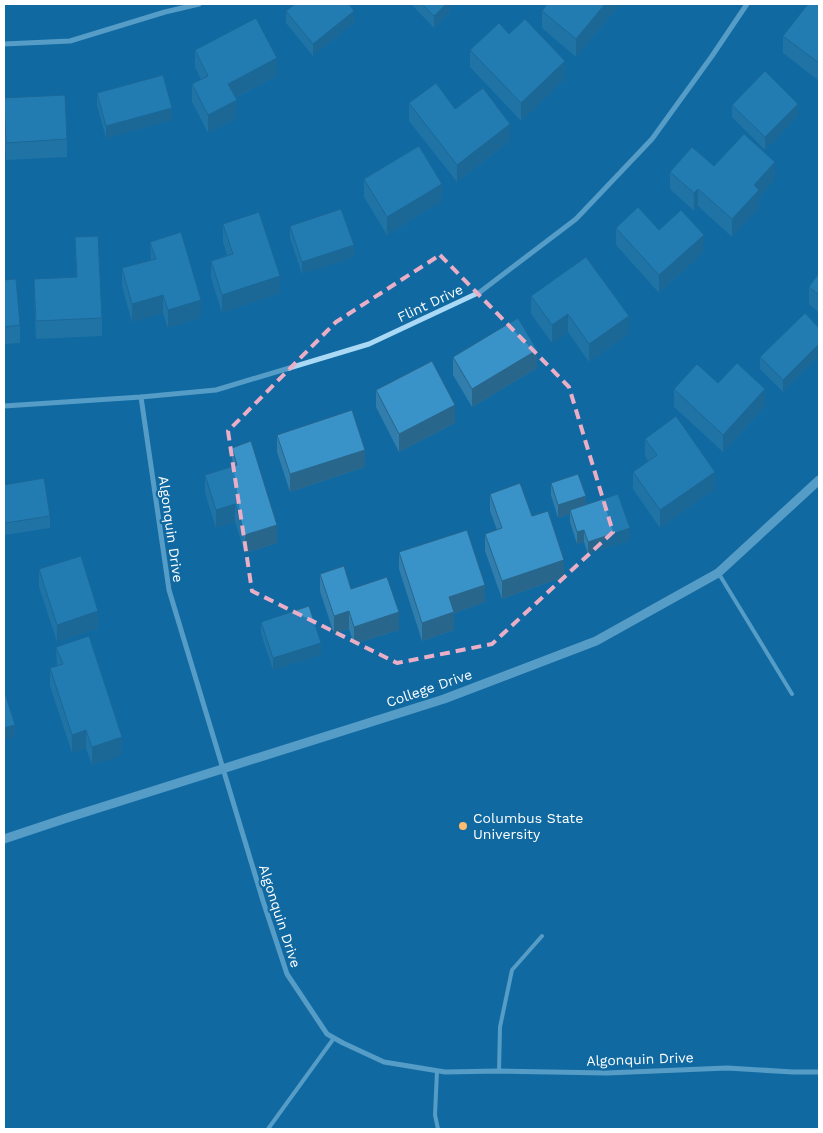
<svg xmlns="http://www.w3.org/2000/svg" width="823" height="1133" viewBox="0 0 823 1133" font-family="'Work Sans',sans-serif">
  <style>
    .lines { fill: none; stroke-linecap: round; stroke-linejoin: round }
    .service { stroke: #a9d9f5; stroke-width: 4 }
    .minor { stroke: #a9d9f5; stroke-width: 5 }
    .tertiary { stroke: #a9d9f5; stroke-width: 9 }
    .wall { fill: #317eac }
    .shaded-wall { fill: #28668c }
    .building { fill: #3992c8; stroke: #28668c }
    .marked { fill: none; stroke: #eaaec6; stroke-width: 4; stroke-dasharray: 10 6; stroke-linejoin: round }
    .poi-dot { fill: #ffbc6e; stroke: #1069a1; stroke-width: 2 }
    .labels { text-anchor: middle; stroke-width: 4.5; stroke-linejoin: round; paint-order: stroke }
    .street-label { font-size: 14px; fill: #fff; stroke: #1069a1 }
    .poi-label { font-size: 14px; fill: #fff; stroke: #1069a1; text-anchor: start }
  </style>
  <rect width="100%" height="100%" fill="#1069a1"/>
  <g class="lines">
    <g class="service">
      <polyline points="719,574 792,694"/>
      <polyline points="437,1071 435,1115 438,1129"/>
      <polyline points="499,1071 500,1027 512,970 542,936"/>
      <polyline points="268,1129 334,1038"/>
    </g>
    <g class="minor">
      <polyline points="4,44 70,41 165,12 199,4"/>
      <polyline points="141,397 169,590 263,901 287,974 327,1034 343,1043 384,1062 445,1072 499,1071 607,1073 727,1068 793,1072 819,1072"/>
      <polyline points="4,406 141,397 216,390 369,344 480,292 576,219 652,139 712,56 747,4"/>
    </g>
    <polyline class="tertiary" points="4,839 67,818 444,699 596,641 718,573 819,480"/>
  </g>
  <g class="wall">
    <polygon points="411,4 450,4 450,12 434,28"/>
    <polygon points="619,4 619,6 576,57 542,28 542,11"/>
    <polygon points="819,4 819,81 783,53 783,36"/>
    <polygon points="286,11 354,23 313,56 286,23"/>
    <polygon points="509,34 565,79 521,121 470,67 470,50"/>
    <polygon points="195,50 277,76 235,98 237,118 208,133 192,102 192,84 201,80 195,67"/>
    <polygon points="97,93 172,120 106,138 97,105"/>
    <polygon points="4,98 67,139 67,157 6,160 4,116"/>
    <polygon points="409,103 455,109 510,141 457,182 409,121"/>
    <polygon points="732,105 798,116 765,150 732,117"/>
    <polygon points="714,166 775,179 759,198 759,208 732,237 698,206 694,211 670,189 670,172"/>
    <polygon points="364,179 442,201 387,235 364,197"/>
    <polygon points="223,224 280,293 222,313 211,278 211,261 227,255 223,242"/>
    <polygon points="290,226 354,257 302,274 290,238"/>
    <polygon points="616,228 659,230 704,252 659,293 616,245"/>
    <polygon points="75,237 102,318 102,336 36,339 34,297 34,279 76,277"/>
    <polygon points="150,242 201,318 168,328 163,313 132,322 122,286 122,268 151,260"/>
    <polygon points="819,273 819,313 809,304 809,287"/>
    <polygon points="4,280 20,325 20,343 4,344"/>
    <polygon points="531,296 629,334 589,362 568,332 552,343 531,314"/>
    <polygon points="819,328 783,392 760,369 760,357"/>
    <polygon points="453,357 537,368 472,407 453,375"/>
    <polygon points="718,383 765,407 723,452 674,407 674,389"/>
    <polygon points="376,390 455,423 399,452 376,407"/>
    <polygon points="277,435 365,467 290,492 277,452"/>
    <polygon points="645,439 715,489 660,528 633,489 633,472 648,461 645,456"/>
    <polygon points="232,448 277,543 245,553 235,522 216,528 205,493 205,475 232,467"/>
    <polygon points="551,483 586,505 630,540 588,554 584,542 577,544 570,522 570,514 558,518 551,495"/>
    <polygon points="4,485 50,516 50,528 5,535 4,528"/>
    <polygon points="490,494 532,516 564,577 502,599 485,551 485,534 497,530 490,511"/>
    <polygon points="399,552 485,602 454,613 454,630 422,641 399,569"/>
    <polygon points="39,569 98,629 57,642 39,587"/>
    <polygon points="320,574 351,589 399,630 354,644 349,629 334,634 320,591"/>
    <polygon points="261,622 321,655 273,670 261,634"/>
    <polygon points="56,647 122,755 92,765 86,748 72,753 50,686 50,668 57,666"/>
  </g>
  <g class="shaded-wall">
    <polygon points="446,4 450,4 450,12 434,28 434,16"/>
    <polygon points="605,4 619,4 619,6 576,57 576,39"/>
    <polygon points="354,11 354,23 313,56 313,44"/>
    <polygon points="277,58 277,76 228,101 228,84"/>
    <polygon points="565,61 565,79 521,121 521,103"/>
    <polygon points="237,100 237,118 208,133 208,115"/>
    <polygon points="798,104 798,116 765,150 765,137"/>
    <polygon points="172,108 172,120 106,138 106,126"/>
    <polygon points="510,124 510,141 457,182 457,165"/>
    <polygon points="775,162 775,179 759,198 759,208 732,237 732,219 754,185"/>
    <polygon points="442,184 442,201 387,235 387,217"/>
    <polygon points="698,189 698,206 694,211 694,193"/>
    <polygon points="704,235 704,252 659,293 659,275"/>
    <polygon points="354,245 354,257 302,274 302,262"/>
    <polygon points="280,276 280,293 222,313 222,295"/>
    <polygon points="163,295 163,313 132,322 132,304"/>
    <polygon points="201,300 201,318 168,328 168,310"/>
    <polygon points="568,314 568,332 552,343 552,325"/>
    <polygon points="629,316 629,334 589,362 589,344"/>
    <polygon points="819,344 819,356 783,392 783,380"/>
    <polygon points="537,350 537,368 472,407 472,389"/>
    <polygon points="765,389 765,407 723,452 723,435"/>
    <polygon points="455,405 455,423 399,452 399,434"/>
    <polygon points="365,450 365,467 290,492 290,474"/>
    <polygon points="715,472 715,489 660,528 660,510"/>
    <polygon points="586,496 586,509 570,510 570,514 558,518 558,505"/>
    <polygon points="235,504 235,522 216,528 216,510"/>
    <polygon points="277,525 277,543 245,553 245,535"/>
    <polygon points="630,528 630,540 588,554 588,542"/>
    <polygon points="584,530 584,542 577,544 577,532"/>
    <polygon points="564,560 564,577 502,599 502,581"/>
    <polygon points="485,585 485,602 454,613 454,630 422,641 422,623 449,597"/>
    <polygon points="98,611 98,629 57,642 57,625"/>
    <polygon points="349,611 349,629 334,634 334,616"/>
    <polygon points="399,612 399,630 354,644 354,627"/>
    <polygon points="321,643 321,655 273,670 273,658"/>
    <polygon points="15,725 15,737 4,740 4,728"/>
    <polygon points="86,730 86,748 72,753 72,735"/>
    <polygon points="122,737 122,755 92,765 92,747"/>
  </g>
  <g class="building">
    <polygon points="295,4 349,4 354,11 313,44 286,11"/>
    <polygon points="422,4 446,4 434,16"/>
    <polygon points="547,4 605,4 576,39 542,11"/>
    <polygon points="808,4 819,4 819,63 783,36"/>
    <polygon points="256,18 277,58 228,84 237,100 208,115 192,84 208,76 195,50"/>
    <polygon points="525,19 565,61 521,103 470,50 499,23 509,34"/>
    <polygon points="765,71 798,104 765,137 732,105"/>
    <polygon points="163,75 172,108 106,126 97,93"/>
    <polygon points="436,83 455,109 483,88 510,124 457,165 409,103"/>
    <polygon points="65,95 67,139 6,143 4,98"/>
    <polygon points="744,134 775,162 754,185 759,190 732,219 698,189 694,193 670,172 692,147 714,166"/>
    <polygon points="419,146 442,184 387,217 364,179"/>
    <polygon points="638,207 659,230 681,210 704,235 659,275 616,228"/>
    <polygon points="341,209 354,245 302,262 290,226"/>
    <polygon points="259,212 280,276 222,295 211,261 233,254 223,224"/>
    <polygon points="181,232 201,300 168,310 163,295 132,304 122,268 156,259 150,242"/>
    <polygon points="98,236 102,318 36,321 34,279 77,277 75,237"/>
    <polygon points="586,257 629,316 589,344 568,314 552,325 531,296"/>
    <polygon points="819,273 819,295 809,287"/>
    <polygon points="16,279 20,325 4,327 4,280"/>
    <polygon points="805,313 819,328 819,344 783,380 760,357"/>
    <polygon points="518,318 537,350 472,389 453,357"/>
    <polygon points="432,361 455,405 399,434 376,390"/>
    <polygon points="737,363 765,389 723,435 674,389 697,364 718,383"/>
    <polygon points="352,410 365,450 290,474 277,435"/>
    <polygon points="676,416 715,472 660,510 633,472 657,455 645,439"/>
    <polygon points="251,441 277,525 245,535 235,504 216,510 205,475 237,465 232,448"/>
    <polygon points="578,474 586,496 558,505 551,483"/>
    <polygon points="44,478 50,516 5,523 4,516 4,485"/>
    <polygon points="520,483 532,516 548,511 564,560 502,581 485,534 502,528 490,494"/>
    <polygon points="618,494 630,528 588,542 584,530 577,532 570,510"/>
    <polygon points="467,530 485,585 449,597 454,612 422,623 399,552"/>
    <polygon points="81,556 98,611 57,625 39,569"/>
    <polygon points="344,566 351,589 387,577 399,612 354,627 349,611 334,616 320,574"/>
    <polygon points="309,606 321,643 273,658 261,622"/>
    <polygon points="89,636 122,737 92,747 86,730 72,735 50,668 63,664 56,647"/>
    <polygon points="4,690 15,725 4,728"/>
  </g>
  <path d="M0 0H823V1133H0ZM 440,255 L 569,387 L 613,532 L 492,644 L 397,663 L 252,591 L 228,431 L 336,322 Z" fill="#1069a1" fill-opacity=".55" fill-rule="evenodd"/>
  <path class="marked" d="M 440,255 L 569,387 L 613,532 L 492,644 L 397,663 L 252,591 L 228,431 L 336,322 Z"/>
  <circle class="poi-dot" cx="463" cy="826" r="5"/>
  <g class="labels">
    <g class="street-label">
      <text transform="translate(430 303) rotate(-25)" y="5">Flint Drive</text>
      <text transform="translate(171 529) rotate(82)" y="5">Algonquin Drive</text>
      <text transform="translate(429 688) rotate(-19)" y="5">College Drive</text>
      <text transform="translate(280 916) rotate(72)" y="5">Algonquin Drive</text>
      <text transform="translate(640 1059) rotate(-2)" y="5">Algonquin Drive</text>
    </g>
    <g class="poi-label">
      <text x="473" y="823">Columbus State<tspan x="473" dy="16">University</tspan></text>
    </g>
  </g>
  <rect width="823" height="1133" fill="none" stroke="#ffffff" stroke-width="10"/>
</svg>
